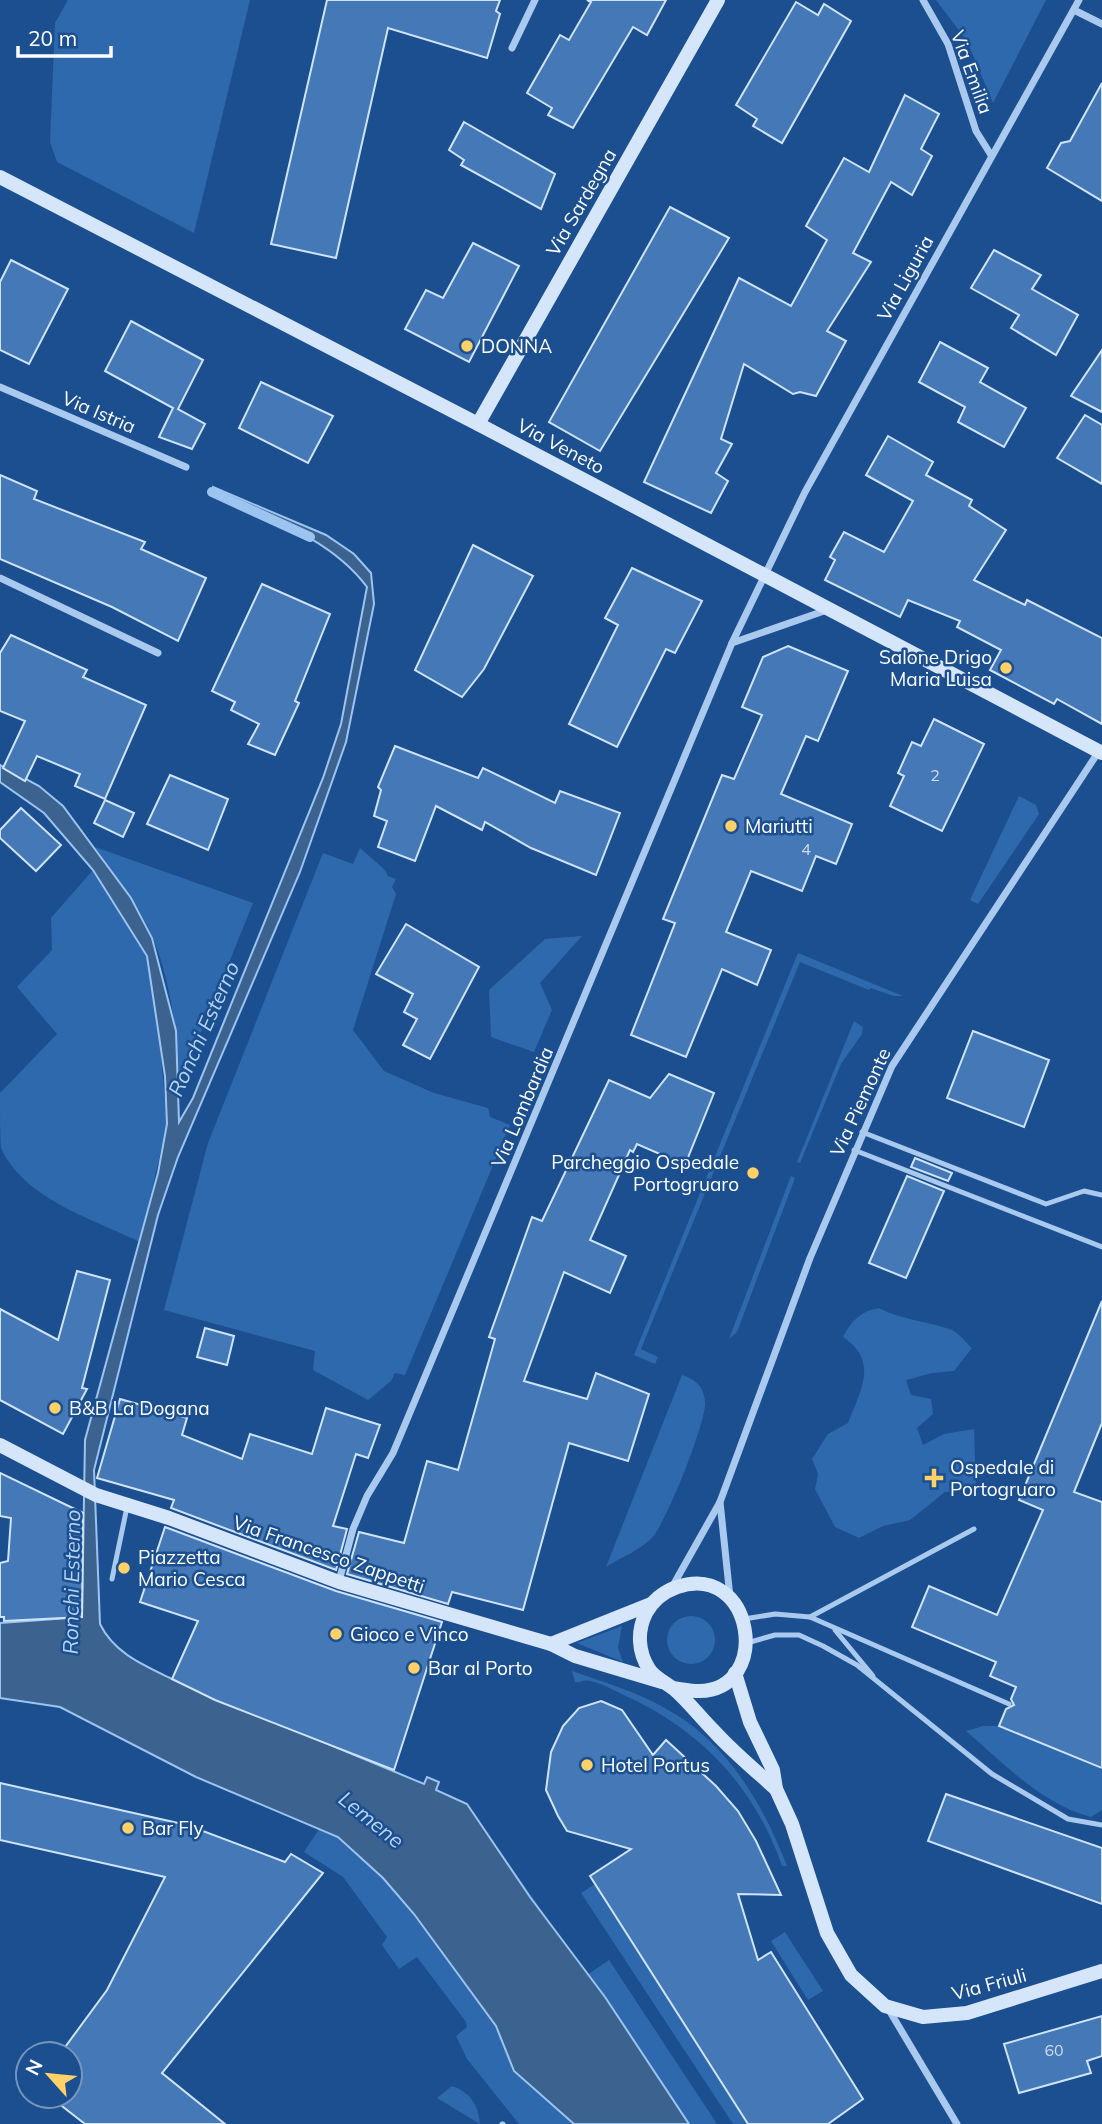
<svg xmlns="http://www.w3.org/2000/svg" width="1102" height="2124" viewBox="0 0 1102 2124" font-family="Mulish,sans-serif">
  <style>
    .green { fill: #2e69ad }
    .water { fill: #3c6290; stroke: #9cc4f0; stroke-width: 2 }
    .lines { fill: none; stroke-linecap: round; stroke-linejoin: round }
    .stream { stroke: #9cc4f0; stroke-width: 10 }
    .building { fill: #4478b7; stroke: #cfe3fa; stroke-width: 2 }
    .lane { stroke: #a9c9ee; stroke-width: 5 }
    .street { stroke: #a9c9ee; stroke-width: 7 }
    .secondary { stroke: #d6e6fa; stroke-width: 14 }
    .poi-dot { fill: #ffd166; stroke: #1b4f8f; stroke-width: 2.5 }
    .labels { text-anchor: middle; stroke-width: 5; stroke-linejoin: round; paint-order: stroke }
    .number-label { font-size: 16px; fill: #d0dded }
    .street-label { font-size: 19px; fill: #fff; stroke: #1b4f8f }
    .poi-label { font-size: 19px; fill: #fff; stroke: #1b4f8f; text-anchor: start }
    .water-label { font-size: 21px; font-style: italic; fill: #b5d3f5; stroke: #1b4f8f }
  </style>
  <rect width="100%" height="100%" fill="#1b4f8f"/>
  <g class="green">
    <polygon points="68,0 250,0 194,233 57,162 50,142 55,23"/>
    <polygon points="936,0 1046,0 993,103 967,41"/>
    <polygon points="1019,796 1036,805 1039,814 978,904 970,900"/>
    <path d="M 95,847 L 253,903 L 179,1087 C 177,1036 172,985 153,938 C 139,905 115,876 95,847 Z"/>
    <polygon points="360,848 385,870 388,876 396,879 392,887 396,894 353,1030 384,1071 434,1093 488,1108 490,1117 510,1125 405,1375 395,1373 391,1381 368,1400 313,1370 315,1351 164,1310 208,1143 323,853 353,864"/>
    <path d="M 93,870 L 147,956 L 159,1032 L 167,1124 L 140,1242 C 93,1219 24,1199 1,1148 C 0,1135 0,1108 0,1093 L 57,1034 L 17,987 L 52,950 L 51,918 Z"/>
    <polygon points="582,936 540,983 552,1010 534,1052 491,1037 489,990 545,939"/>
    <polygon points="798,953 903,996 893,996 871,988 869,990 800,962 641,1349 658,1357 655,1364 634,1355"/>
    <polygon points="854,1021 863,1027 862,1034 841,1064 800,1163 797,1162"/>
    <polygon points="791,1176 795,1178 737,1332 729,1339"/>
    <path d="M 879,1308 C 901,1320 928,1321 952,1330 C 959,1333 966,1343 972,1348 L 954,1371 L 932,1373 L 906,1380 L 911,1395 L 931,1399 L 933,1414 L 917,1428 L 923,1445 L 944,1434 L 974,1429 L 976,1485 L 964,1492 L 945,1492 L 910,1520 L 883,1526 L 859,1538 L 835,1527 L 815,1489 L 818,1474 L 812,1459 L 828,1434 L 848,1423 C 861,1390 879,1361 843,1337 C 851,1321 861,1311 879,1308 Z"/>
    <path d="M 682,1375 C 696,1380 704,1386 705,1402 C 707,1421 666,1523 652,1538 C 640,1550 620,1558 606,1567 Z"/>
    <polygon points="98,1609 100,1624 109,1642 137,1662 215,1700 394,1770 467,1804 587,1975 609,1960 717,2124 519,2124 467,2059 456,2036 467,2027 466,2022 417,1957 399,1969 382,1945 387,1937 343,1877 304,1852 319,1829 196,1777 60,1707 0,1698 0,1622 82,1617"/>
    <circle cx="691" cy="1640" r="24"/>
    <polygon points="622,1626 618,1648 623,1662 577,1643"/>
    <path d="M 572,1671 C 603,1682 635,1691 663,1707 C 726,1740 762,1802 787,1866 L 782,1866 C 756,1790 703,1732 630,1698 C 617,1692 604,1684 590,1681 C 583,1679 582,1683 575,1682 Z"/>
    <path d="M 983,1726 L 999,1726 L 1097,1766 L 1102,1770 L 1102,1810 L 1091,1817 C 1042,1804 1004,1764 966,1731 Z"/>
    <polygon points="595,1884 748,2124 733,2124 581,1893"/>
    <polygon points="785,1932 823,1991 808,2000 771,1941"/>
    <path d="M 452,2086 C 471,2093 478,2105 480,2124 L 437,2098 Z"/>
  </g>
  <path class="water" d="M 213,487 L 326,535 L 354,554 L 371,573 L 374,604 L 346,742 L 300,872 L 178,1157 L 158,1215 L 94,1470 L 100,1624 C 114,1653 143,1665 172,1679 L 424,1784 L 427,1777 L 439,1782 L 436,1790 L 467,1804 L 530,1897 L 605,1997 L 689,2124 L 574,2124 L 514,2071 L 496,2026 L 414,1914 L 383,1878 L 338,1837 L 196,1777 L 60,1707 L 0,1698 L 0,1623 L 82,1617 L 85,1440 L 158,1173 L 167,1124 L 165,1076 L 147,956 L 93,870 L 44,813 L 0,782 L 0,765 L 39,786 L 63,806 L 131,898 L 152,938 L 176,1031 L 179,1122 L 193,1098 L 323,778 L 341,724 L 367,587 C 331,538 266,517 212,492 Z"/>
  <g class="lines">
    <polyline class="stream" points="212,492 310,537"/>
  </g>
  <g class="building">
    <polygon points="327,0 500,0 496,11 500,14 487,58 388,28 336,258 271,244"/>
    <polygon points="587,0 666,0 647,35 633,27 573,128 548,115 552,108 527,93 560,35 569,40 591,2"/>
    <polygon points="796,2 818,15 824,4 851,21 782,143 753,126 757,119 736,105"/>
    <polygon points="1102,83 1102,201 1047,168 1061,143 1070,141"/>
    <polygon points="905,95 939,114 921,149 932,156 912,195 891,182 853,253 871,262 827,331 846,341 816,396 800,392 793,394 744,364 721,439 732,444 716,473 728,481 711,513 644,482 739,278 791,306 827,240 806,226 844,158 869,172"/>
    <polygon points="464,122 555,174 541,209 461,165 464,160 449,150"/>
    <polygon points="670,207 729,238 600,451 549,422"/>
    <polygon points="473,243 519,266 469,362 405,329 426,290 443,298"/>
    <polygon points="994,250 1041,275 1032,289 1078,315 1056,355 1011,328 1019,315 971,288"/>
    <polygon points="11,260 68,289 29,364 0,350 0,282"/>
    <polygon points="131,321 203,360 178,409 205,424 192,449 159,437 173,408 105,371"/>
    <polygon points="940,342 988,368 980,382 1026,408 1004,447 958,422 965,407 919,382"/>
    <polygon points="1102,350 1102,412 1071,396"/>
    <polygon points="261,382 333,416 308,463 239,428"/>
    <polygon points="1085,415 1102,425 1102,484 1057,458"/>
    <polygon points="888,436 933,462 926,475 972,500 969,506 1006,530 974,580 1025,605 1027,600 1102,638 1102,724 1057,699 1054,704 990,670 1001,650 957,627 960,621 908,600 900,617 825,580 835,560 830,557 844,532 884,552 913,501 866,475"/>
    <polygon points="0,475 37,491 34,499 145,542 141,549 206,578 178,641 112,607 0,559"/>
    <polygon points="473,545 533,576 484,669 462,697 415,670"/>
    <polygon points="632,568 702,601 675,653 666,649 617,747 569,724 618,625 605,618"/>
    <polygon points="262,584 330,614 295,701 299,703 275,755 248,744 259,724 231,710 235,702 212,691"/>
    <polygon points="11,635 87,670 83,677 146,705 105,799 75,786 80,774 37,756 25,781 3,768 25,721 0,711 0,653"/>
    <polygon points="788,646 848,671 818,741 806,736 781,794 852,824 836,864 816,856 802,891 751,871 726,932 771,950 757,985 722,969 686,1057 631,1035 675,923 663,919 722,775 734,779 762,715 742,707 763,657"/>
    <polygon points="934,719 984,744 942,831 890,806 904,776 898,773 912,742 921,746"/>
    <polygon points="395,746 478,778 483,768 555,803 560,791 620,813 596,875 531,848 485,822 482,830 436,806 415,861 378,847 387,821 374,816 381,790 378,787"/>
    <polygon points="170,775 228,799 208,850 147,824"/>
    <polygon points="105,800 134,813 123,837 94,823"/>
    <polygon points="21,808 61,845 36,871 0,838 0,830"/>
    <polygon points="406,924 479,967 430,1059 403,1045 417,1019 404,1012 413,994 376,974"/>
    <polygon points="973,1031 1049,1060 1024,1127 947,1098"/>
    <polygon points="669,1074 714,1093 685,1165 637,1144 633,1152 630,1150 590,1240 626,1256 610,1293 564,1272 524,1381 587,1399 596,1373 649,1394 628,1461 569,1443 523,1610 452,1592 448,1604 347,1574 359,1532 404,1543 427,1461 458,1470 495,1339 489,1337 532,1217 542,1221 609,1080 650,1098"/>
    <polygon points="915,1158 952,1173 948,1181 911,1167"/>
    <polygon points="907,1176 944,1191 906,1278 869,1263"/>
    <polygon points="77,1271 110,1280 82,1388 87,1389 63,1434 0,1400 0,1309 58,1340"/>
    <polygon points="1102,1301 1102,1423 1074,1492 1102,1502 1102,1768 999,1726 1006,1709 1014,1705 1011,1699 1016,1687 990,1676 996,1662 912,1627 929,1586 997,1615 1043,1510 1019,1500"/>
    <polygon points="205,1328 234,1336 227,1365 197,1357"/>
    <polygon points="120,1399 187,1418 182,1435 242,1459 250,1434 312,1454 326,1408 380,1425 368,1458 356,1454 333,1526 347,1529 336,1570 171,1508 174,1500 97,1478"/>
    <polygon points="0,1473 83,1513 82,1617 4,1621 4,1617 0,1617 0,1563 8,1561 11,1518 0,1516"/>
    <polygon points="165,1527 336,1591 442,1622 394,1770 215,1700 172,1679 198,1621 140,1602"/>
    <polygon points="601,1701 622,1710 653,1755 666,1740 716,1786 738,1811 756,1841 781,1895 738,1894 758,1960 771,1952 863,2099 828,2124 748,2124 590,1876 631,1849 567,1831 558,1816 546,1790 551,1752 563,1726 579,1708"/>
    <polygon points="0,1783 187,1825 285,1862 291,1854 323,1873 162,2073 225,2124 85,2124 49,2096 70,2096 70,2054 60,2054 107,1990 165,1877 0,1840"/>
    <polygon points="946,1794 1102,1848 1102,1904 928,1841"/>
    <polygon points="1102,2016 1102,2056 1087,2061 1091,2073 1019,2093 1004,2044"/>
  </g>
  <g class="lines">
    <g class="lane">
      <polyline points="862,1132 1046,1204 1084,1191 1102,1195"/>
      <polyline points="854,1150 1102,1247"/>
      <polyline points="112,1579 127,1507"/>
      <polyline points="810,1617 974,1529"/>
      <polyline points="744,1619 775,1614 810,1617 1009,1704"/>
      <polyline points="835,1630 873,1676"/>
      <polyline points="747,1643 775,1635 799,1635 823,1646 857,1665 992,1774 1068,1819 1102,1825"/>
      <polyline points="502,2124 503,2124"/>
    </g>
    <g class="street">
      <polyline points="923,0 948,44 976,131 991,155"/>
      <polyline points="1074,10 1102,24"/>
      <polyline points="512,48 535,0"/>
      <polyline points="0,387 186,467"/>
      <polyline points="0,578 158,653"/>
      <polyline points="732,643 827,610"/>
      <polyline points="720,1502 730,1597"/>
      <polyline points="339,1581 353,1529 367,1496 393,1453 732,643 805,492 1079,0"/>
      <polyline points="671,1589 720,1502 810,1258 892,1066 1099,751"/>
      <polyline points="889,2010 957,2124"/>
    </g>
    <g class="secondary">
      <polyline points="0,177 478,424 1102,753"/>
      <polyline points="478,424 718,0"/>
      <polyline points="0,1445 96,1495 169,1518 339,1582 551,1644 575,1656 662,1682"/>
      <polyline points="551,1644 651,1604"/>
      <polyline points="735,1673 750,1722 773,1770 776,1789 792,1824 827,1933 851,1975 885,2006 923,2017 967,2013 1102,1971"/>
      <path d="M 673,1688 C 681,1689 691,1691 699,1691 C 773,1690 754,1561 677,1587 C 663,1592 653,1600 646,1613 C 637,1631 638,1652 649,1669 C 655,1678 665,1682 674,1689 C 688,1701 700,1717 714,1731 C 733,1752 755,1770 776,1789"/>
    </g>
  </g>
  <g class="poi-dot">
    <circle cx="467" cy="346" r="7"/>
    <circle cx="1006" cy="668" r="7"/>
    <circle cx="731" cy="826" r="7"/>
    <circle cx="753" cy="1173" r="7"/>
    <circle cx="55" cy="1408" r="7"/>
    <path d="M930.5 1467.5h7v7h7v7h-7v7h-7v-7h-7v-7h7z"/>
    <circle cx="124" cy="1568" r="7"/>
    <circle cx="336" cy="1634" r="7"/>
    <circle cx="414" cy="1668" r="7"/>
    <circle cx="587" cy="1765" r="7"/>
    <circle cx="128" cy="1828" r="7"/>
  </g>
  <g class="labels">
    <g class="number-label">
      <text x="935" y="781">2</text>
      <text x="806" y="855">4</text>
      <text x="1054" y="2056">60</text>
    </g>
    <g class="street-label">
      <text transform="translate(972 72) rotate(70)" y="7">Via Emilia</text>
      <text transform="translate(581 202) rotate(-60)" y="7">Via Sardegna</text>
      <text transform="translate(905 278) rotate(-61)" y="7">Via Liguria</text>
      <text transform="translate(99 412) rotate(23)" y="7">Via Istria</text>
      <text transform="translate(561 446) rotate(28)" y="7">Via Veneto</text>
      <text transform="translate(860 1102) rotate(-65)" y="7">Via Piemonte</text>
      <text transform="translate(522 1107) rotate(-67)" y="7">Via Lombardia</text>
      <text transform="translate(329 1554) rotate(19)" y="7">Via Francesco Zappetti</text>
      <text transform="translate(989 1984) rotate(-15)" y="7">Via Friuli</text>
    </g>
    <g class="poi-label">
      <text x="481" y="353">DONNA</text>
      <text x="992" y="664" text-anchor="end">Salone Drigo<tspan x="992" dy="22">Maria Luisa</tspan></text>
      <text x="745" y="833">Mariutti</text>
      <text x="739" y="1169" text-anchor="end">Parcheggio Ospedale<tspan x="739" dy="22">Portogruaro</tspan></text>
      <text x="69" y="1415">B&amp;B La Dogana</text>
      <text x="950" y="1474">Ospedale di<tspan x="950" dy="22">Portogruaro</tspan></text>
      <text x="138" y="1564">Piazzetta<tspan x="138" dy="22">Mario Cesca</tspan></text>
      <text x="350" y="1641">Gioco e Vinco</text>
      <text x="428" y="1675">Bar al Porto</text>
      <text x="601" y="1772">Hotel Portus</text>
      <text x="142" y="1835">Bar Fly</text>
    </g>
    <g class="water-label">
      <text transform="translate(204 1029) rotate(-66)" y="7">Ronchi Esterno</text>
      <text transform="translate(72 1582) rotate(-89)" y="7">Ronchi Esterno</text>
      <text transform="translate(371 1820) rotate(39)" y="7">Lemene</text>
    </g>
  </g>
  <g transform="translate(49 2075) rotate(297)"><circle r="33" fill="#1b4f8f" stroke="#7695bc" stroke-width="2"/>
  <path d="M0-5L12 26L0 18L-12 26Z" fill="#ffd166"/>
  <text y="-10" font-size="19" font-weight="bold" text-anchor="middle" fill="#ffffff">N</text>
  </g>
  <path d="M18 46v10h93v-10" fill="none" stroke="#ffffff" stroke-width="3.5"/>
  <text x="28" y="46" font-size="21" fill="#ffffff" stroke="#1b4f8f" stroke-width="5" paint-order="stroke">20 m</text>
</svg>
